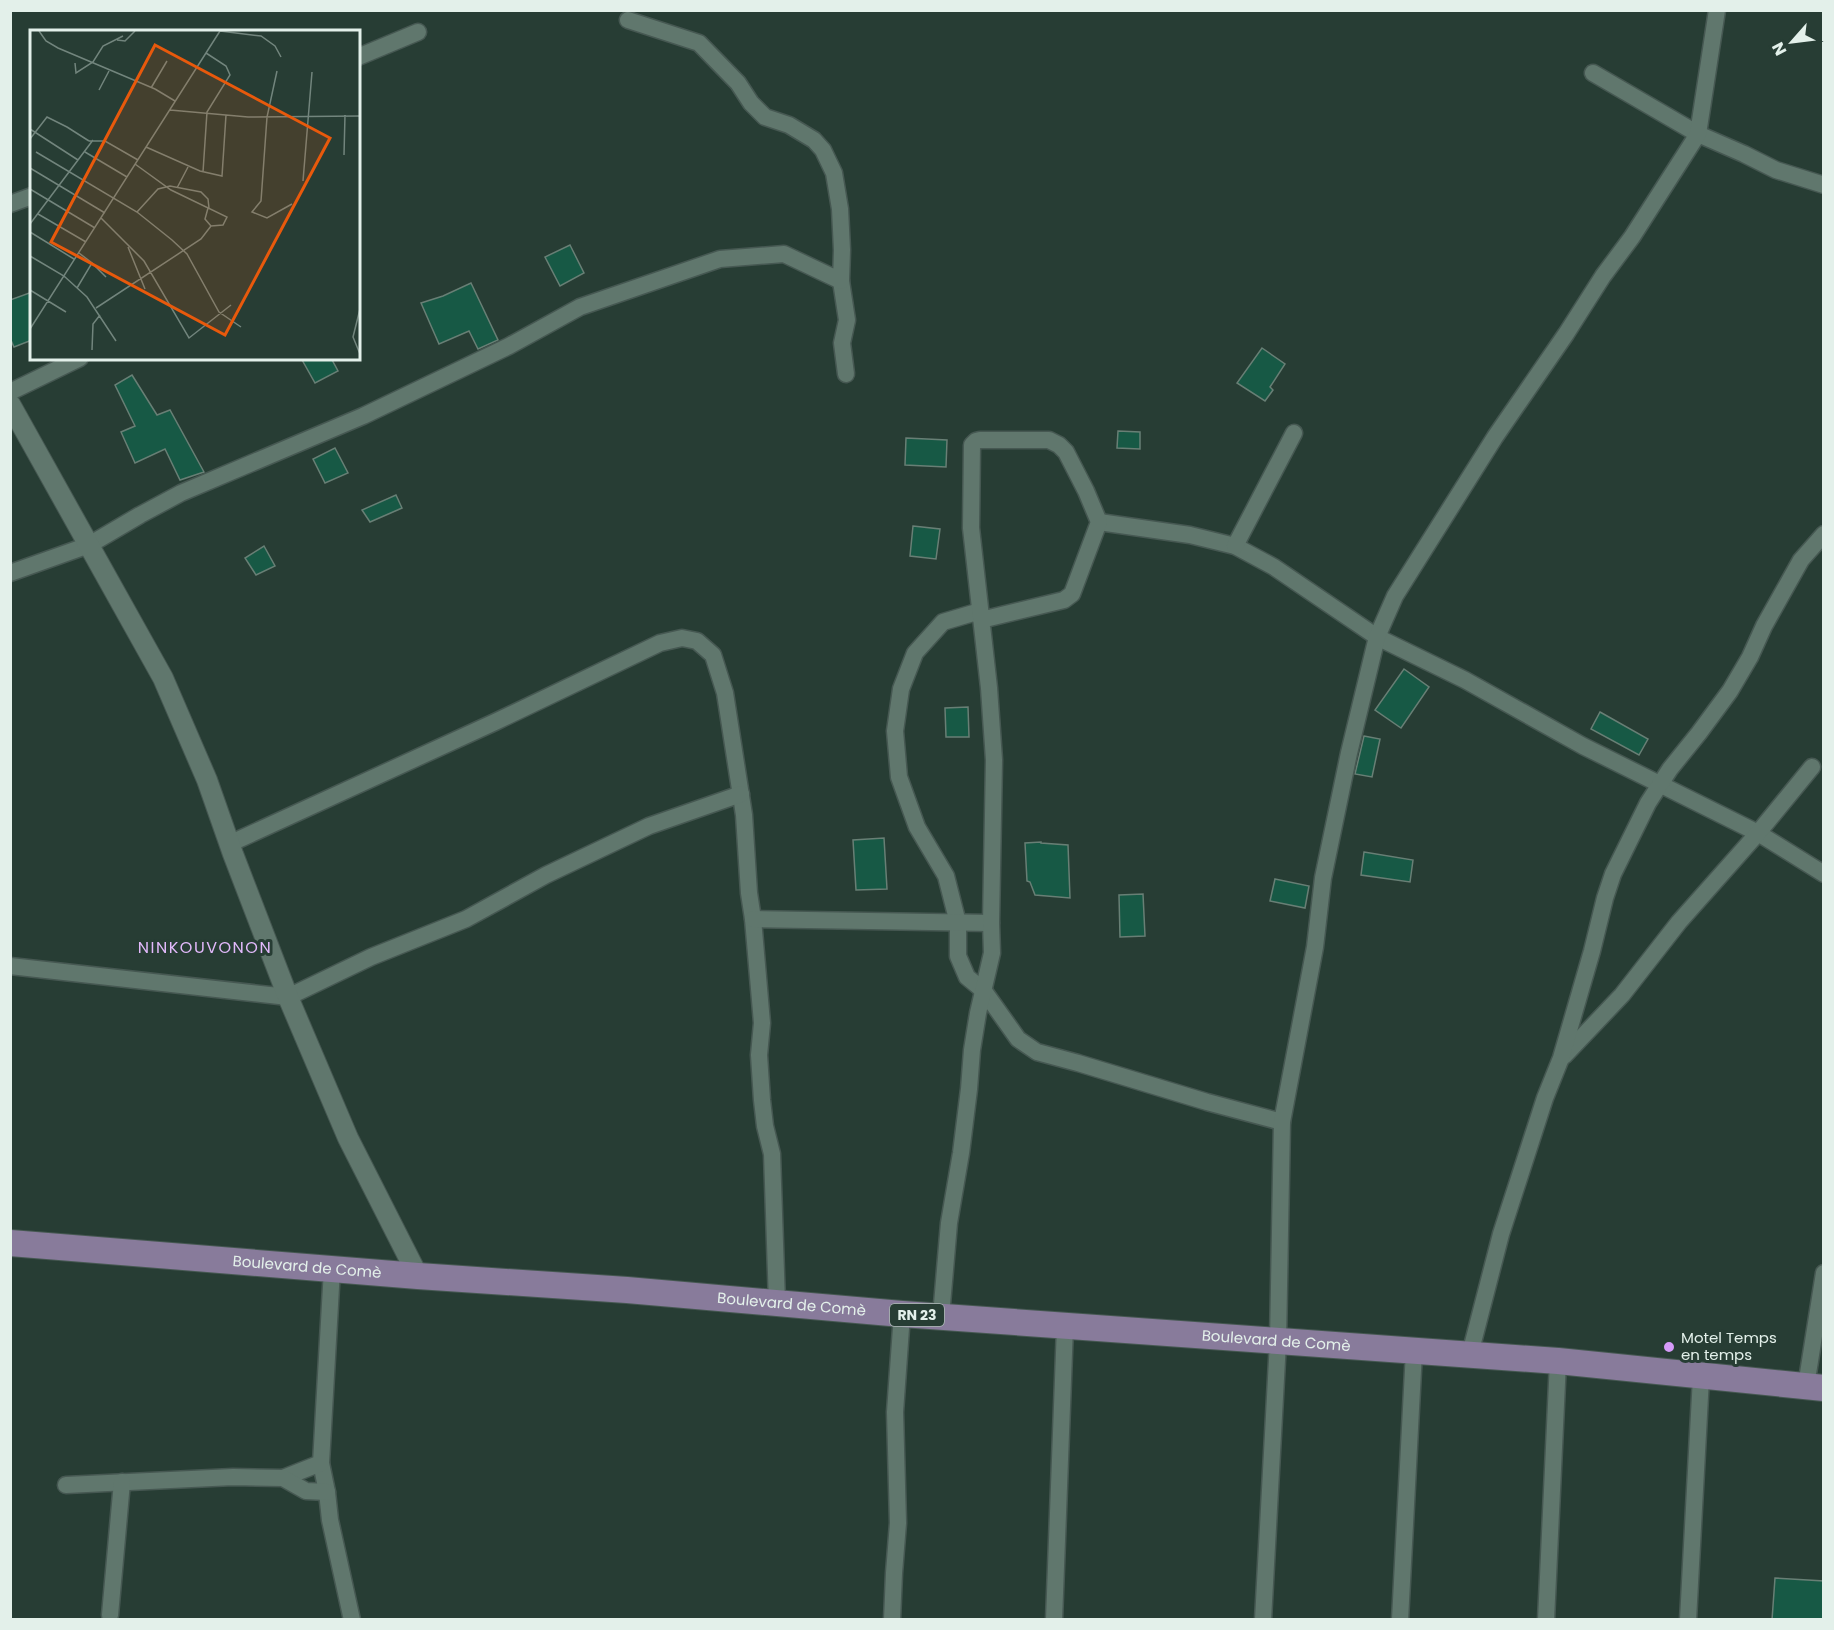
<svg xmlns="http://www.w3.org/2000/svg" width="1834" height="1630" viewBox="0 0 1834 1630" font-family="Poppins,sans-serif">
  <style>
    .building { fill: #175945; stroke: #687f75; stroke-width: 1.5 }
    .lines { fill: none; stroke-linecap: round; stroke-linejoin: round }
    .minor-casing { stroke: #465852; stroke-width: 19 }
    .tertiary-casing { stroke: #465852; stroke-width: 22 }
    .primary-casing { stroke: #465852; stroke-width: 28 }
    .minor { stroke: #60776d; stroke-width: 16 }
    .tertiary { stroke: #60776d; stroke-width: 20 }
    .primary { stroke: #887b9b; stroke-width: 26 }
    .poi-dot { fill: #d69bf9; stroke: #273d34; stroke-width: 2 }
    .labels { text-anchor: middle; stroke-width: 6; stroke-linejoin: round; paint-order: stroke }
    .shield { fill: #273d34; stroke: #abbab3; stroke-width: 1.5 }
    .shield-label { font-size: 14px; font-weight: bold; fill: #e3f0ea }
    .street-label { font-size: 15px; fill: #e3f0ea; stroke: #273d34 }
    .poi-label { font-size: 15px; fill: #e3f0ea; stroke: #273d34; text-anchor: start }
    .neighbourhood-label { font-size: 16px; letter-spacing: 1.5px; fill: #e2b9fb; stroke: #273d34 }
    .inset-road { fill: none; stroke: #72857d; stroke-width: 1.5 }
    .view { fill: #e8590c; fill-opacity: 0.15; stroke: #e8590c; stroke-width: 3 }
    .inset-edge { fill: none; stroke: #e3f0ea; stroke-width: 3 }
  </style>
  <rect width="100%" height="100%" fill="#273d34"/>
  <g class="building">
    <polygon points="570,245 584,273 560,286 545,257"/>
    <polygon points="471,283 498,340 478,349 469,331 439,344 421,303 443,296"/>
    <polygon points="32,292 32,340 14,347 10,338 10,300"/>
    <polygon points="1262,348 1285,364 1270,387 1273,390 1265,401 1237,383"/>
    <polygon points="301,358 331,358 338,371 315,383"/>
    <polygon points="132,375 157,415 170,410 204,472 180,480 165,449 135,463 121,432 135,426 115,385"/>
    <polygon points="1118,431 1140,432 1140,449 1117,448"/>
    <polygon points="906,438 947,440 946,467 905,465"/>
    <polygon points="335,448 348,473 325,483 313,459"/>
    <polygon points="396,495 402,508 370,522 362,510"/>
    <polygon points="913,526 940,529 936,559 910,556"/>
    <polygon points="264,546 275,566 256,575 245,558"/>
    <polygon points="1404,669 1429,687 1401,728 1375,710"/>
    <polygon points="968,707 969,737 946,737 945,708"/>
    <polygon points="1600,712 1648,739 1639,755 1591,729"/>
    <polygon points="1364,736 1380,739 1372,777 1355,774"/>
    <polygon points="884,838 887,889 856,890 853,840"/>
    <polygon points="1041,842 1041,843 1068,845 1070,898 1035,895 1030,882 1027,881 1025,843"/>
    <polygon points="1364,852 1413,860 1410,882 1361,875"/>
    <polygon points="1275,879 1309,886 1305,908 1270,901"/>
    <polygon points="1143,894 1145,936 1120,937 1119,895"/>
    <polygon points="1775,1578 1824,1581 1824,1620 1772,1620"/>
  </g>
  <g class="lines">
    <g class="minor-casing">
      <g id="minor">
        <polyline points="358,57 418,32"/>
        <polyline points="1593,73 1698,134 1744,154 1776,170 1824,185"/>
        <polyline points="10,204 32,196"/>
        <polyline points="841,281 847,320 842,343 846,374"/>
        <polyline points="10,392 80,358"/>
        <polyline points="1099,522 1190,535 1235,546 1274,567 1377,637 1465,680 1583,746 1758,833 1824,874"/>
        <polyline points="1235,546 1294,433"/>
        <polyline points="10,573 89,545 140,515 181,493 363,416 509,346 580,307 720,259 784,254 841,281 842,250 840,209 834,173 823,150 814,140 789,125 765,117 751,103 738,83 699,43 628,20"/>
        <polyline points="980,611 943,622 915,653 901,689 895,731 899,777 917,827 946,876 958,923 958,956 967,977 984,991 1018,1039 1037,1052 1078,1063 1207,1102 1282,1122"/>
        <polyline points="229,844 495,722 660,643 682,638 697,641 713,655 725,693 744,815 749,893 753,919 762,1023 759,1055 762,1100 765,1126 772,1154 777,1303"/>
        <polyline points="753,919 991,923"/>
        <polyline points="10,966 288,997 371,957 466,919 546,875 649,826 741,794"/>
        <polyline points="1564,1056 1622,995 1679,922 1758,833 1812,767"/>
        <polyline points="941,1316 949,1223 961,1153 969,1089 972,1050 978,1013 992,953 991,923 994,760 989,688 971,528 972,445 976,441 980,440 1049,440 1059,445 1066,452 1086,491 1099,522 1072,594 1064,600 981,620"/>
        <polyline points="1470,1354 1501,1234 1545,1098 1561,1058 1592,951 1605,898 1613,874 1648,803 1670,769 1699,733 1730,691 1750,657 1764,626 1801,560 1824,534"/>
        <polyline points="1806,1386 1824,1273"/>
        <polyline points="321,1463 327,1492 330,1520 352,1620"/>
        <polyline points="283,1478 321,1463 332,1269"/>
        <polyline points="66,1485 233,1477 283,1478 306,1491 327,1492"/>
        <polyline points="110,1615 122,1482"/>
        <polyline points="892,1620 894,1573 898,1523 895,1412 902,1314"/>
        <polyline points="1054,1620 1065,1326"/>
        <polyline points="1263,1620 1278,1341 1282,1122 1315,947 1323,878 1349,753 1377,637 1395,596 1495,437 1566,334 1603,276 1632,237 1698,134 1717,10"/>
        <polyline points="1400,1620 1414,1351"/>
        <polyline points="1546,1620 1558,1361"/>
        <polyline points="1688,1620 1701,1377"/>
      </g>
    </g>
    <g class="tertiary-casing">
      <polyline id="tertiary" points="10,404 163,678 207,780 233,854 288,997 348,1138 418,1276"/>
    </g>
    <g class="primary-casing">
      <g id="primary">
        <path id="s1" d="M 10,1243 L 418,1276 L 627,1290 L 902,1314 L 1558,1361 L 1824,1388"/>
      </g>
    </g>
    <use href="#minor" class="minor"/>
    <use href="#tertiary" class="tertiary"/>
    <use href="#primary" class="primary"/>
  </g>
  <circle class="poi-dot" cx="1669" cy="1347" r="6"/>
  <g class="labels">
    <rect class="shield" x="890" y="1304" width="54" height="22" rx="4.5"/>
    <g class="shield-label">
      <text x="917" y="1320">RN 23</text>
    </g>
    <g class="street-label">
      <text dy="5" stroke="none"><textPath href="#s1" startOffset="298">Boulevard de Comè</textPath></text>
      <text dy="5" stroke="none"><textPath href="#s1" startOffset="784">Boulevard de Comè</textPath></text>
      <text dy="5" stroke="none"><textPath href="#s1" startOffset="1270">Boulevard de Comè</textPath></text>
    </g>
    <g class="poi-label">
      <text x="1681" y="1343">Motel Temps<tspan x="1681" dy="17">en temps</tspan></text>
    </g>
    <g class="neighbourhood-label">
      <text x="205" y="953">NINKOUVONON</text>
    </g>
  </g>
  <g transform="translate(30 30)">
    <rect width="330" height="330" fill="#273d34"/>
    <path class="inset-road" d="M 9,1 L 16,11 L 28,18 L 125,59M 190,1 L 231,6 L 245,16 L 251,27M 87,10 L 95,11 L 105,1M 45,33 L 46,43 L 63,32 L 73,16 L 93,6M 247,41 L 237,87 L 231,171 L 222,182 L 237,188 L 262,174M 121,58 L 137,31M 125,59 L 145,71M 69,60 L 79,41M 140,80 L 218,87 L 330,86M 37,97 L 59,111M 0,99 L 48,130M 0,109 L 17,87 L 37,97M 59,111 L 75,111 L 108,130M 116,117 L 170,141 L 192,146 L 196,85M 6,122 L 107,182 L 142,210 L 157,224 L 189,282 L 211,297M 55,122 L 97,147M 314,125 L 315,85M 105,134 L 141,160 L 197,187 L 193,195 L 181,196 L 175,189 L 178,178M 0,138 L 75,183M 173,142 L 177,82 L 200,45 L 196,36 L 176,23M 273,151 L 282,42M 147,158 L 158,137M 0,159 L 65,198M 107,182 L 128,159 L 140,156 L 171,162 L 178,169 L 179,178M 8,184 L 56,212M 71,188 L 114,231 L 159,308 L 201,275M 0,194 L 63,110M 0,202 L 44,229M 98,217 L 115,259M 0,226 L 34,246 L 57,267 L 86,311M 62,233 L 76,247M 47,258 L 62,233 L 49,223M 0,260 L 36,282M 66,278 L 171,209 L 181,196M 330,279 L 323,307 L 330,324M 0,299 L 190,1M 62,320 L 63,294 L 70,285"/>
    <path class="view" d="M 125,15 L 300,108 L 195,305 L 21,212 Z"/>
    <rect width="330" height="330" class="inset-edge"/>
  </g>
  <rect width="1834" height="1630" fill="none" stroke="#e3f0ea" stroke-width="24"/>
  <g transform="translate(1792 42) rotate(242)" stroke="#273d34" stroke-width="4.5" paint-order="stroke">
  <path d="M0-4.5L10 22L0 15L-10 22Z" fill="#e3f0ea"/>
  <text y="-9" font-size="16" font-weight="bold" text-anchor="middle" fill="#e3f0ea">N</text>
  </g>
</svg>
